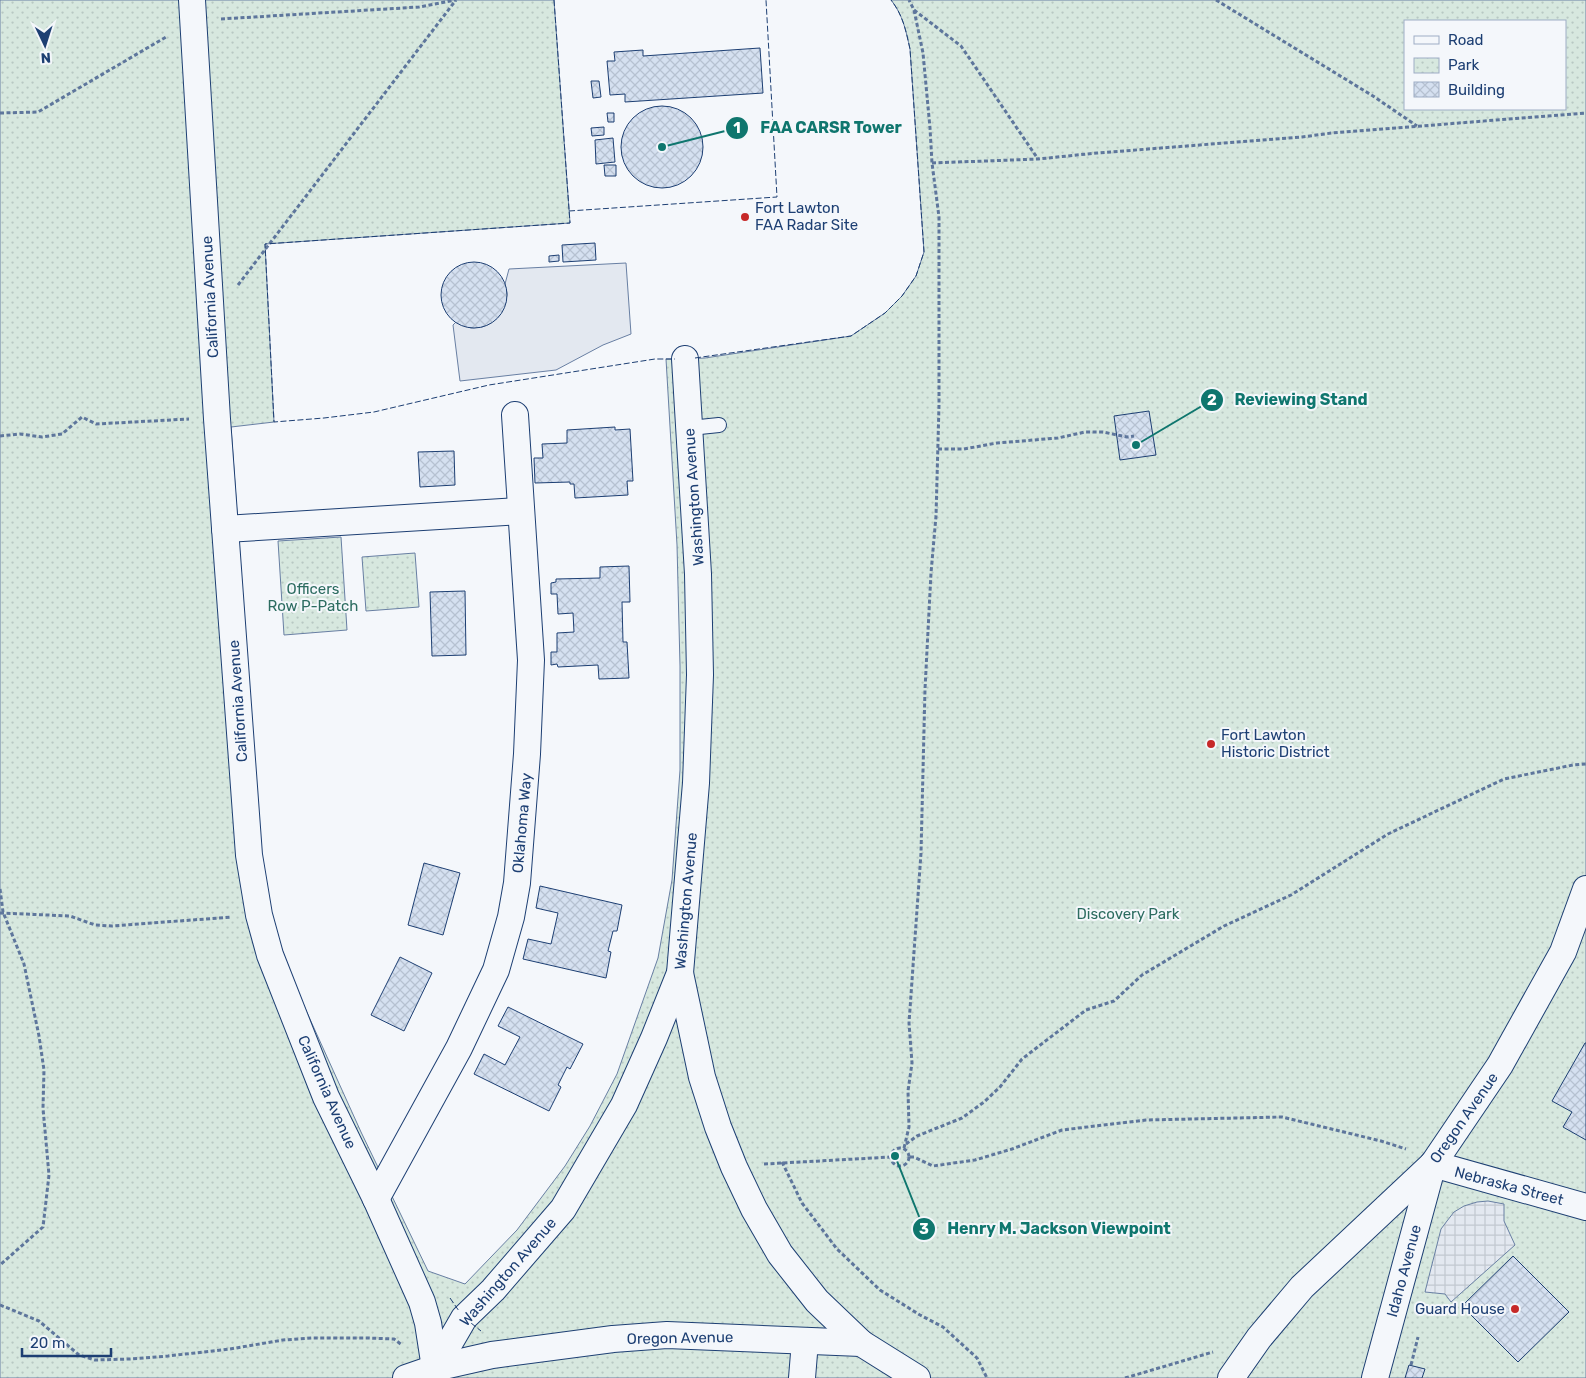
<svg xmlns="http://www.w3.org/2000/svg" width="1586" height="1378" viewBox="0 0 1586 1378" font-family="Rubik,sans-serif">
  <style>
    .park { fill: url(#park-dots); stroke: #687fa3; fill-rule: evenodd }
    .parking { fill: #e3e8f0; stroke: #687fa3 }
    .plaza { fill: url(#plaza-grid); stroke: #687fa3 }
    .building { fill: url(#building-cross-hatch); stroke: #1d3f73 }
    .lines { fill: none; stroke-linecap: round; stroke-linejoin: round }
    .lane-casing { stroke: #1d3f73; stroke-width: 16 }
    .street-casing { stroke: #1d3f73; stroke-width: 28 }
    .path { stroke: #5e769c; stroke-width: 3; stroke-dasharray: 4 2.5; stroke-linecap: butt }
    .lane { stroke: #f4f7fb; stroke-width: 14 }
    .street { stroke: #f4f7fb; stroke-width: 26 }
    .fence { stroke: #1d3f73; stroke-width: 1; stroke-dasharray: 6 2.5; stroke-linecap: butt }
    .poi-dot { fill: #c62828; stroke: #f4f7fb; stroke-width: 2 }
    .labels { text-anchor: middle; stroke-width: 4; stroke-linejoin: round; paint-order: stroke }
    .poi-label { font-size: 15px; fill: #1d3f73; stroke: #f4f7fb; text-anchor: start }
    .street-label { font-size: 15px; fill: #1d3f73; stroke: #f4f7fb }
    .park-label { font-size: 15px; fill: #2c6c60; stroke: #f4f7fb }
    .leader { fill: none; stroke: #0f766e; stroke-width: 2 }
    .callout-dot { fill: #0f766e; stroke: #f4f7fb; stroke-width: 2 }
    .mark-label { font-size: 15px; text-anchor: middle; font-weight: bold; fill: #fff }
    .callout-label { font-size: 16px; text-anchor: middle; font-weight: bold; fill: #0f766e; stroke: #f4f7fb; stroke-width: 4; stroke-linejoin: round; paint-order: stroke }
  </style>
  <defs>
    <pattern id="park-dots" width="8" height="8" patternUnits="userSpaceOnUse" patternTransform="scale(1.25)"><rect width="8" height="8" fill="#d7e8df"/><path d="M2 2h.1M6 6h.1" fill="none" stroke="#b8c8c3" stroke-width="1.8" stroke-linecap="round"/></pattern>
    <pattern id="plaza-grid" width="8" height="8" patternUnits="userSpaceOnUse" patternTransform="scale(1.25)"><rect width="8" height="8" fill="#e3e8f0"/><path d="M0 4h8M4 0v8" fill="none" stroke="#c2c8d1"/></pattern>
    <pattern id="building-cross-hatch" width="8" height="8" patternUnits="userSpaceOnUse" patternTransform="scale(1.25)"><rect width="8" height="8" fill="#d5e0f0"/><path d="M0 0l8 8M0 8l8-8" fill="none" stroke="#b6c1d1"/></pattern>
  </defs>
  <rect width="100%" height="100%" fill="#f4f7fb"/>
  <g class="park">
    <path d="M 0,0 L 554,0 L 570,223 L 265,244 L 274,422 L 231,427 L 262,873 L 273,921 L 290,975 L 361,1132 L 428,1271 L 465,1284 L 517,1230 L 565,1166 L 590,1126 L 617,1074 L 658,958 L 672,880 L 680,770 L 680,666 L 677,545 L 666,359 L 685,359 L 705,358 L 851,336 L 885,313 L 902,296 L 916,276 L 924,252 L 910,49 C 906,31 903,15 891,0 L 1586,0 L 1586,1378 L 0,1378 ZM 1405,21 L 1565,21 L 1565,109 L 1405,109 Z"/>
    <polygon points="341,537 347,630 284,635 278,541"/>
    <polygon points="415,553 419,607 366,611 362,557"/>
  </g>
  <polygon class="parking" points="626,263 631,334 603,345 556,370 460,381 453,325 456,322 471,328 482,327 489,324 499,316 506,302 507,293 505,284 509,269"/>
  <polygon class="plaza" points="1488,1201 1504,1204 1504,1221 1515,1245 1451,1302 1445,1294 1425,1292 1441,1229 1447,1221 1454,1212 1464,1206 1477,1202"/>
  <g class="building">
    <polygon points="760,48 763,93 625,102 625,94 610,95 607,61 615,61 614,52 643,50 643,56"/>
    <polygon points="591,81 599,81 601,97 593,98"/>
    <circle cx="662" cy="147" r="41"/>
    <polygon points="607,113 614,113 614,122 608,122"/>
    <polygon points="604,127 604,135 592,136 591,128"/>
    <polygon points="613,138 615,162 596,164 595,140"/>
    <polygon points="604,165 616,165 616,176 605,176"/>
    <polygon points="595,243 596,260 563,262 562,245"/>
    <polygon points="559,255 559,261 549,262 549,256"/>
    <circle cx="474" cy="295" r="33"/>
    <polygon points="1149,411 1156,455 1120,460 1114,416"/>
    <polygon points="615,427 615,430 630,429 633,481 627,481 628,495 575,498 574,484 570,484 570,482 535,483 534,458 543,458 542,444 567,443 567,430"/>
    <polygon points="454,451 455,485 420,487 418,452"/>
    <polygon points="629,566 630,602 622,602 623,642 627,642 629,678 599,679 598,665 558,667 557,664 551,665 551,652 557,652 557,633 574,632 573,613 558,614 557,594 551,594 551,583 556,582 556,579 600,578 600,567"/>
    <polygon points="465,591 466,655 432,656 430,592"/>
    <polygon points="424,863 460,873 443,935 408,925"/>
    <polygon points="540,886 622,905 617,931 613,931 608,951 611,952 606,978 523,959 528,939 551,944 558,913 536,908"/>
    <polygon points="400,957 432,973 404,1031 371,1015"/>
    <polygon points="508,1007 583,1044 570,1069 567,1067 558,1085 561,1087 549,1111 474,1074 484,1054 505,1065 520,1037 498,1026"/>
    <polygon points="1585,1043 1586,1043 1586,1140 1563,1127 1572,1112 1552,1101"/>
    <polygon points="1513,1256 1569,1312 1518,1362 1462,1306"/>
    <polygon points="1409,1365 1425,1369 1422,1378 1405,1378"/>
  </g>
  <g class="lines">
    <g class="lane-casing">
      <polyline id="lane" points="690,428 719,425"/>
    </g>
    <g class="street-casing">
      <g id="street">
        <polyline points="192,0 217,419 249,855 259,915 270,955 326,1097 376,1199 422,1302 428,1323 435,1368"/>
        <polyline points="225,529 520,511"/>
        <polyline points="680,973 702,1077 718,1127 734,1167 754,1209 780,1254 817,1301 861,1343"/>
        <polyline points="1433,1164 1586,1207"/>
        <polyline points="376,1199 459,1048 496,970 511,917 517,883 527,754 531,660 515,415"/>
        <polyline points="435,1368 464,1318 493,1290 563,1209 624,1105 654,1038 680,973 696,783 700,675 698,574 685,359"/>
        <polyline points="406,1378 435,1368 492,1355 613,1339 667,1335 861,1343 917,1378"/>
        <polyline points="802,1378 805,1341"/>
        <polyline points="1231,1378 1259,1338 1302,1287 1433,1164 1500,1065 1563,952 1586,889"/>
        <polyline points="1375,1378 1433,1164"/>
      </g>
    </g>
    <g class="path">
      <polyline points="1216,0 1373,96 1417,126"/>
      <polyline points="914,10 961,46 1038,159"/>
      <polyline points="221,19 419,7 456,0"/>
      <polyline points="0,113 38,112 166,37"/>
      <polyline points="932,163 1038,159 1097,153 1302,137 1332,133 1586,113"/>
      <polyline points="238,285 456,0"/>
      <polyline points="0,436 20,434 42,437 62,434 82,417 96,424 189,419"/>
      <polyline points="938,449 964,449 997,443 1058,438 1085,432 1103,432 1127,437 1134,436"/>
      <polyline points="0,889 3,912 24,964 39,1036 44,1070 43,1108 49,1175 43,1227 0,1265"/>
      <polyline points="0,913 70,916 95,925 112,926 232,917"/>
      <polyline points="906,1144 917,1136 962,1118 984,1102 1000,1087 1022,1059 1086,1010 1114,1001 1142,975 1224,926 1291,895 1388,834 1504,779 1573,765 1586,764"/>
      <circle cx="900" cy="1157" r="9"/>
      <polyline points="904,1148 909,1127 908,1091 912,1063 909,1023 921,853 925,689 931,573 936,516 939,405 939,217 932,163 930,128 923,53 914,10 909,0"/>
      <polyline points="910,1157 914,1157 933,1166 975,1160 1012,1149 1062,1130 1146,1120 1282,1117 1381,1141 1406,1149"/>
      <polyline points="782,1162 802,1203 837,1249 880,1290 920,1315 943,1327 977,1358 987,1378"/>
      <polyline points="764,1164 891,1157"/>
      <polyline points="0,1305 39,1321 79,1355 95,1360 130,1359 168,1356 230,1349 283,1340 312,1338 369,1338 394,1339 402,1345"/>
      <polyline points="1411,1365 1418,1337"/>
      <polyline points="1125,1378 1213,1352"/>
    </g>
    <use href="#lane" class="lane"/>
    <use href="#street" class="street"/>
    <g class="fence">
      <polyline points="554,0 570,223 265,244 274,422 324,418 374,412 489,385 655,359 675,359"/>
      <polyline points="569,211 777,197 766,0"/>
      <path d="M 695,358 L 851,336 L 885,313 L 902,296 L 916,276 L 924,252 L 910,49 C 906,31 903,15 891,0"/>
      <polyline points="450,1298 459,1311"/>
      <polyline points="471,1323 481,1331"/>
    </g>
  </g>
  <g class="poi-dot">
    <circle cx="745" cy="217" r="5"/>
    <circle cx="1211" cy="744" r="5"/>
    <circle cx="1515" cy="1309" r="5"/>
  </g>
  <g class="labels">
    <g class="poi-label">
      <text x="755" y="213">Fort Lawton<tspan x="755" dy="17">FAA Radar Site</tspan></text>
      <text x="1221" y="740">Fort Lawton<tspan x="1221" dy="17">Historic District</tspan></text>
      <text x="1505" y="1314" text-anchor="end">Guard House</text>
    </g>
    <g class="street-label">
      <text transform="translate(210 297) rotate(-93)" y="5">California Avenue</text>
      <text transform="translate(694 497) rotate(-94)" y="5">Washington Avenue</text>
      <text transform="translate(238 701) rotate(-94)" y="5">California Avenue</text>
      <text transform="translate(522 823) rotate(-85)" y="5">Oklahoma Way</text>
      <text transform="translate(686 901) rotate(-85)" y="5">Washington Avenue</text>
      <text transform="translate(327 1092) rotate(66)" y="5">California Avenue</text>
      <text transform="translate(1464 1118) rotate(-55)" y="5">Oregon Avenue</text>
      <text transform="translate(1509 1186) rotate(15)" y="5">Nebraska Street</text>
      <text transform="translate(1404 1271) rotate(-75)" y="5">Idaho Avenue</text>
      <text transform="translate(508 1272) rotate(-49)" y="5">Washington Avenue</text>
      <text transform="translate(680 1338) rotate(-1)" y="5">Oregon Avenue</text>
    </g>
    <g class="park-label">
      <text x="313" y="594">Officers<tspan x="313" dy="17">Row P-Patch</tspan></text>
      <text x="1128" y="919">Discovery Park</text>
    </g>
  </g>
  <path class="leader" d="M662 147L737 128M1136 445L1212 400M895 1156L924 1229"/>
  <g class="callout-dot">
    <circle cx="662" cy="147" r="5"/>
    <circle cx="1136" cy="445" r="5"/>
    <circle cx="895" cy="1156" r="5"/>
    <circle cx="737" cy="128" r="12"/>
    <circle cx="1212" cy="400" r="12"/>
    <circle cx="924" cy="1229" r="12"/>
  </g>
  <g class="mark-label">
    <text x="737" y="133">1</text>
    <text x="1212" y="405">2</text>
    <text x="924" y="1234">3</text>
  </g>
  <g class="callout-label">
    <text x="831" y="133">FAA CARSR Tower</text>
    <text x="1301" y="405">Reviewing Stand</text>
    <text x="1059" y="1234">Henry M. Jackson Viewpoint</text>
  </g>
  <rect x="1404" y="20" width="162" height="90" fill="#f4f7fb" stroke="#9eadc5"/>
  <rect x="1414" y="36" width="25" height="8" fill="#f4f7fb" stroke="#9eadc5"/>
  <text x="1448" y="45" font-size="15" fill="#1d3f73">Road</text>
  <rect x="1414" y="58" width="25" height="15" fill="url(#park-dots)" stroke="#9eadc5"/>
  <text x="1448" y="70" font-size="15" fill="#1d3f73">Park</text>
  <rect x="1414" y="82" width="25" height="15" fill="url(#building-cross-hatch)" stroke="#9eadc5"/>
  <text x="1448" y="95" font-size="15" fill="#1d3f73">Building</text>
  <g transform="translate(45 45) rotate(176)" stroke="#f4f7fb" stroke-width="4" paint-order="stroke">
  <path d="M0-4L9 19L0 12L-9 19Z" fill="#1d3f73"/>
  <text y="-8" font-size="14" font-weight="bold" text-anchor="middle" fill="#1d3f73">N</text>
  </g>
  <path d="M22 1348v8h89v-8" fill="none" stroke="#1d3f73" stroke-width="2.5"/>
  <text x="30" y="1348" font-size="15" fill="#1d3f73" stroke="#f4f7fb" stroke-width="4" paint-order="stroke">20 m</text>
</svg>
